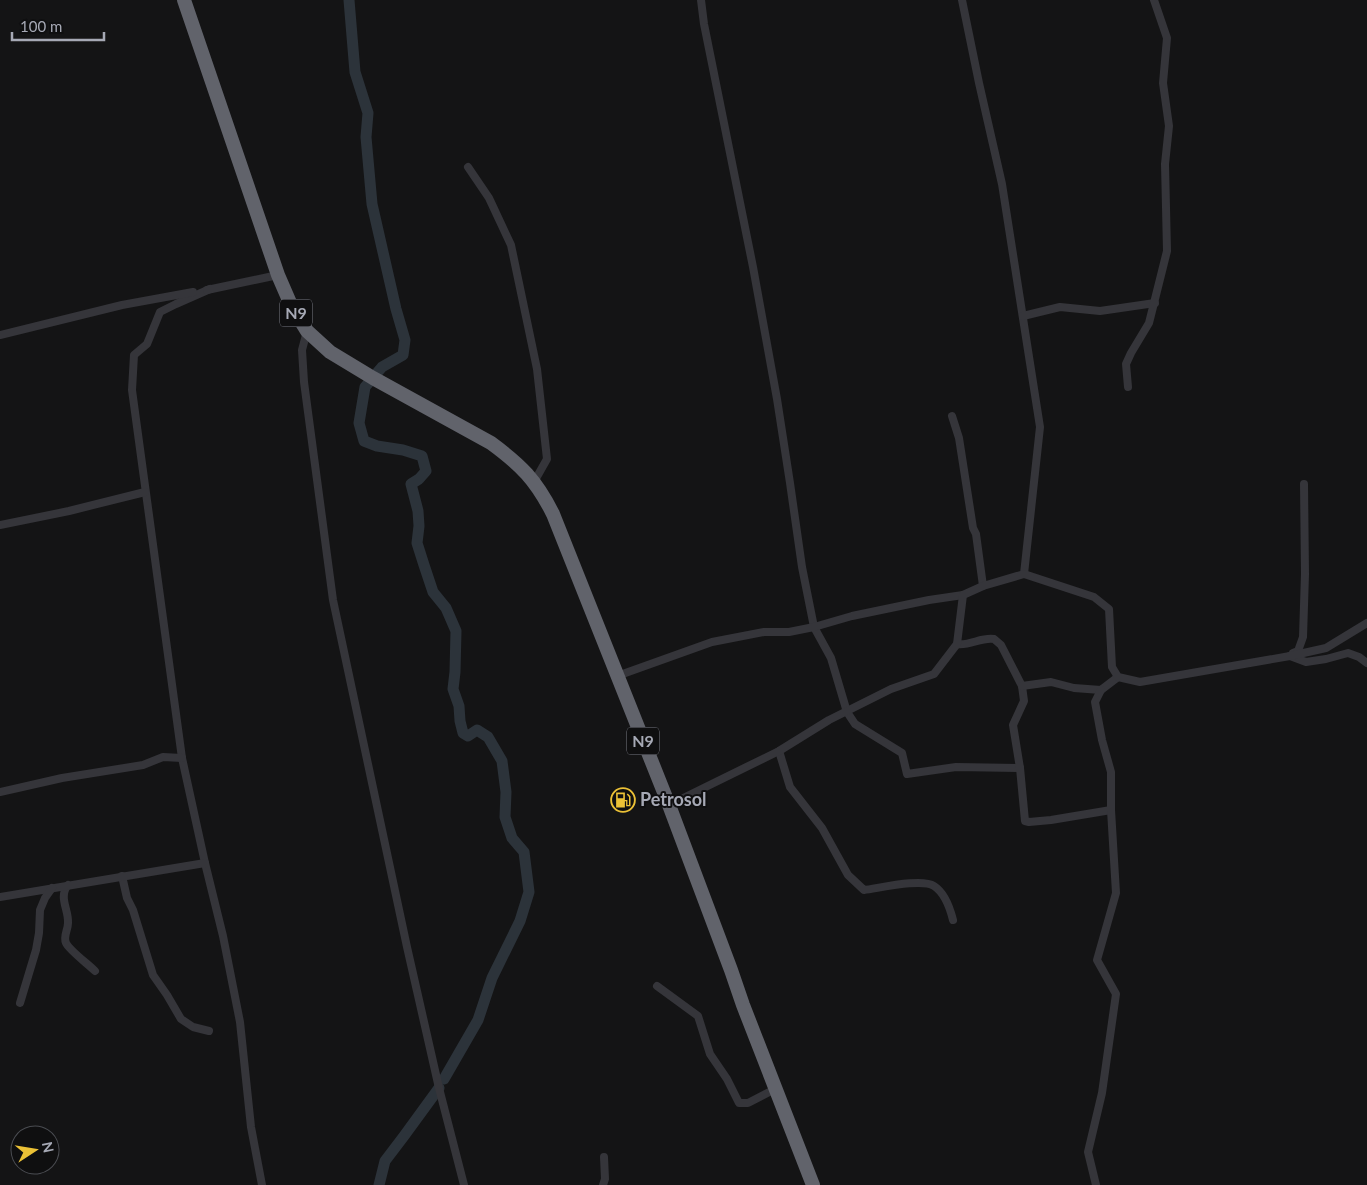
<svg xmlns="http://www.w3.org/2000/svg" width="1367" height="1185" viewBox="0 0 1367 1185" font-family="Lato,sans-serif">
  <style>
    .lines { fill: none; stroke-linecap: round; stroke-linejoin: round }
    .river { stroke: #2c333a; stroke-width: 11 }
    .street { stroke: #35353a; stroke-width: 8 }
    .highway { stroke: #61636b; stroke-width: 14 }
    .labels { text-anchor: middle; stroke-width: 4; stroke-linejoin: round; paint-order: stroke }
    .shield { fill: #0f0f10; stroke: #797b84; stroke-width: 1 }
    .shield-label { font-size: 16px; font-weight: bold; fill: #a6a9b5 }
    .poi-label { font-size: 18px; font-weight: bold; fill: #a6a9b5; stroke: #0f0f10; text-anchor: start }
  </style>
  <rect width="100%" height="100%" fill="#141415"/>
  <g class="lines">
    <g class="river">
      <polyline points="349,0 355,72 368,113 366,137 372,204 396,309 405,340 403,355 382,367 365,387 359,423 364,441 377,446 403,450 422,456 426,471 419,479 411,484 418,511 419,526 417,543 424,565 433,592 446,608 456,631 455,672 453,689 459,706 460,721 463,733 468,736 477,730 488,737 502,761 506,792 505,817 512,838 524,852 529,892 520,921 492,978 478,1020 444,1079"/>
      <polyline points="379,1185 385,1161 404,1136 439,1088"/>
    </g>
    <g class="street">
      <polyline points="701,0 704,24 753,267 777,399 790,483 802,567 814,627 831,658 847,712 855,724 902,753 907,774 956,767 1020,768"/>
      <polyline points="962,0 979,83 1002,184 1040,427 1024,574"/>
      <polyline points="468,167 489,198 511,245 537,369 547,459 534,482"/>
      <polyline points="210,289 176,304 160,312 147,344 134,355 132,390 182,758 205,863 223,936 240,1022 251,1127 262,1185"/>
      <polyline points="207,290 278,275"/>
      <polyline points="1023,316 1060,307 1100,311 1155,303"/>
      <polyline points="307,331 302,350 304,382 333,600 407,947 439,1088 464,1185"/>
      <polyline points="0,335 122,305 193,292"/>
      <polyline points="1128,387 1126,364 1131,353 1149,323 1167,251 1165,164 1169,126 1163,83 1167,38 1154,0"/>
      <polyline points="952,416 959,438 973,528 976,534 983,586"/>
      <polyline points="0,525 69,511 145,492"/>
      <path d="M 957,644 C 970,646 981,637 994,639 L 1001,645 L 1022,686 L 1024,701 L 1013,725 L 1020,768 L 1025,821 L 1029,822 L 1051,820 L 1111,810"/>
      <polyline points="1293,653 1298,651 1303,637 1305,574 1304,484"/>
      <polyline points="1290,656 1306,662 1326,659 1348,653 1359,657 1367,663"/>
      <polyline points="617,676 712,642 764,632 789,632 814,627 852,616 929,600 963,595"/>
      <polyline points="1022,686 1051,682 1074,688 1101,690 1118,677"/>
      <path d="M 779,751 L 790,787 L 822,828 L 848,875 L 864,890 C 880,888 922,878 934,886 C 945,893 950,908 953,920"/>
      <polyline points="0,792 62,778 143,765 163,757 182,758"/>
      <polyline points="669,805 779,751 829,720 891,689 934,674 957,644 963,595 983,586 1024,574 1094,597 1109,609 1112,667 1118,677 1140,682 1290,656 1326,648 1367,623"/>
      <polyline points="122,876 127,898 133,910 153,975 167,995 181,1019 193,1027 209,1031"/>
      <path d="M 68,885 C 58,897 69,910 68,923 C 68,930 63,936 66,943 C 69,950 88,964 95,971"/>
      <polyline points="0,897 205,863"/>
      <polyline points="657,986 698,1016 710,1054 727,1079 739,1103 748,1103 775,1089"/>
      <polyline points="20,1003 36,950 39,933 40,910 45,898 52,888"/>
      <polyline points="603,1185 605,1179 604,1157"/>
      <polyline points="1096,1185 1088,1152 1102,1093 1116,994 1097,960 1116,893 1111,810 1111,772 1102,740 1095,702 1101,690"/>
    </g>
    <path class="highway" d="M 184,0 L 278,275 L 291,305 L 307,331 L 330,352 L 373,378 L 491,443 C 521,465 536,480 553,514 L 669,805 L 731,970 L 743,1005 L 813,1185"/>
  </g>
  <defs>
    <g id="fuel-ring" transform="scale(1.25)"><circle r="9.5" fill="#0f0f10" stroke="#ebc136" stroke-width="1.5"/><path d="M-5.5-6h7V0h2V4h1.3V-2.5L3-4.5l.8-.8L6-3V5H2.5V1h-1V6h-7ZM-4.2-4.7v3.2H.2V-4.7Z" fill="#ebc136"/></g>
  </defs>
  <g fill-rule="evenodd">
    <use href="#fuel-ring" x="623" y="800"/>
  </g>
  <g class="labels">
    <g class="shield">
      <rect x="280" y="299.5" width="32" height="27" rx="4"/>
      <rect x="627" y="727.5" width="32" height="27" rx="4"/>
    </g>
    <g class="shield-label">
      <text x="296" y="319">N9</text>
      <text x="643" y="747">N9</text>
    </g>
    <g class="poi-label">
      <text x="640" y="806">Petrosol</text>
    </g>
  </g>
  <g transform="translate(35 1150) rotate(78)"><circle r="24" fill="#0f0f10" stroke="#4b4d52"/>
  <path d="M0-4L9 19L0 12L-9 19Z" fill="#ebc136"/>
  <text y="-8" font-size="14" font-weight="bold" text-anchor="middle" fill="#a6a9b5">N</text>
  </g>
  <path d="M12 32v8h92v-8" fill="none" stroke="#a6a9b5" stroke-width="2.5"/>
  <text x="20" y="32" font-size="15" fill="#a6a9b5" stroke="#0f0f10" stroke-width="4" paint-order="stroke">100 m</text>
</svg>
